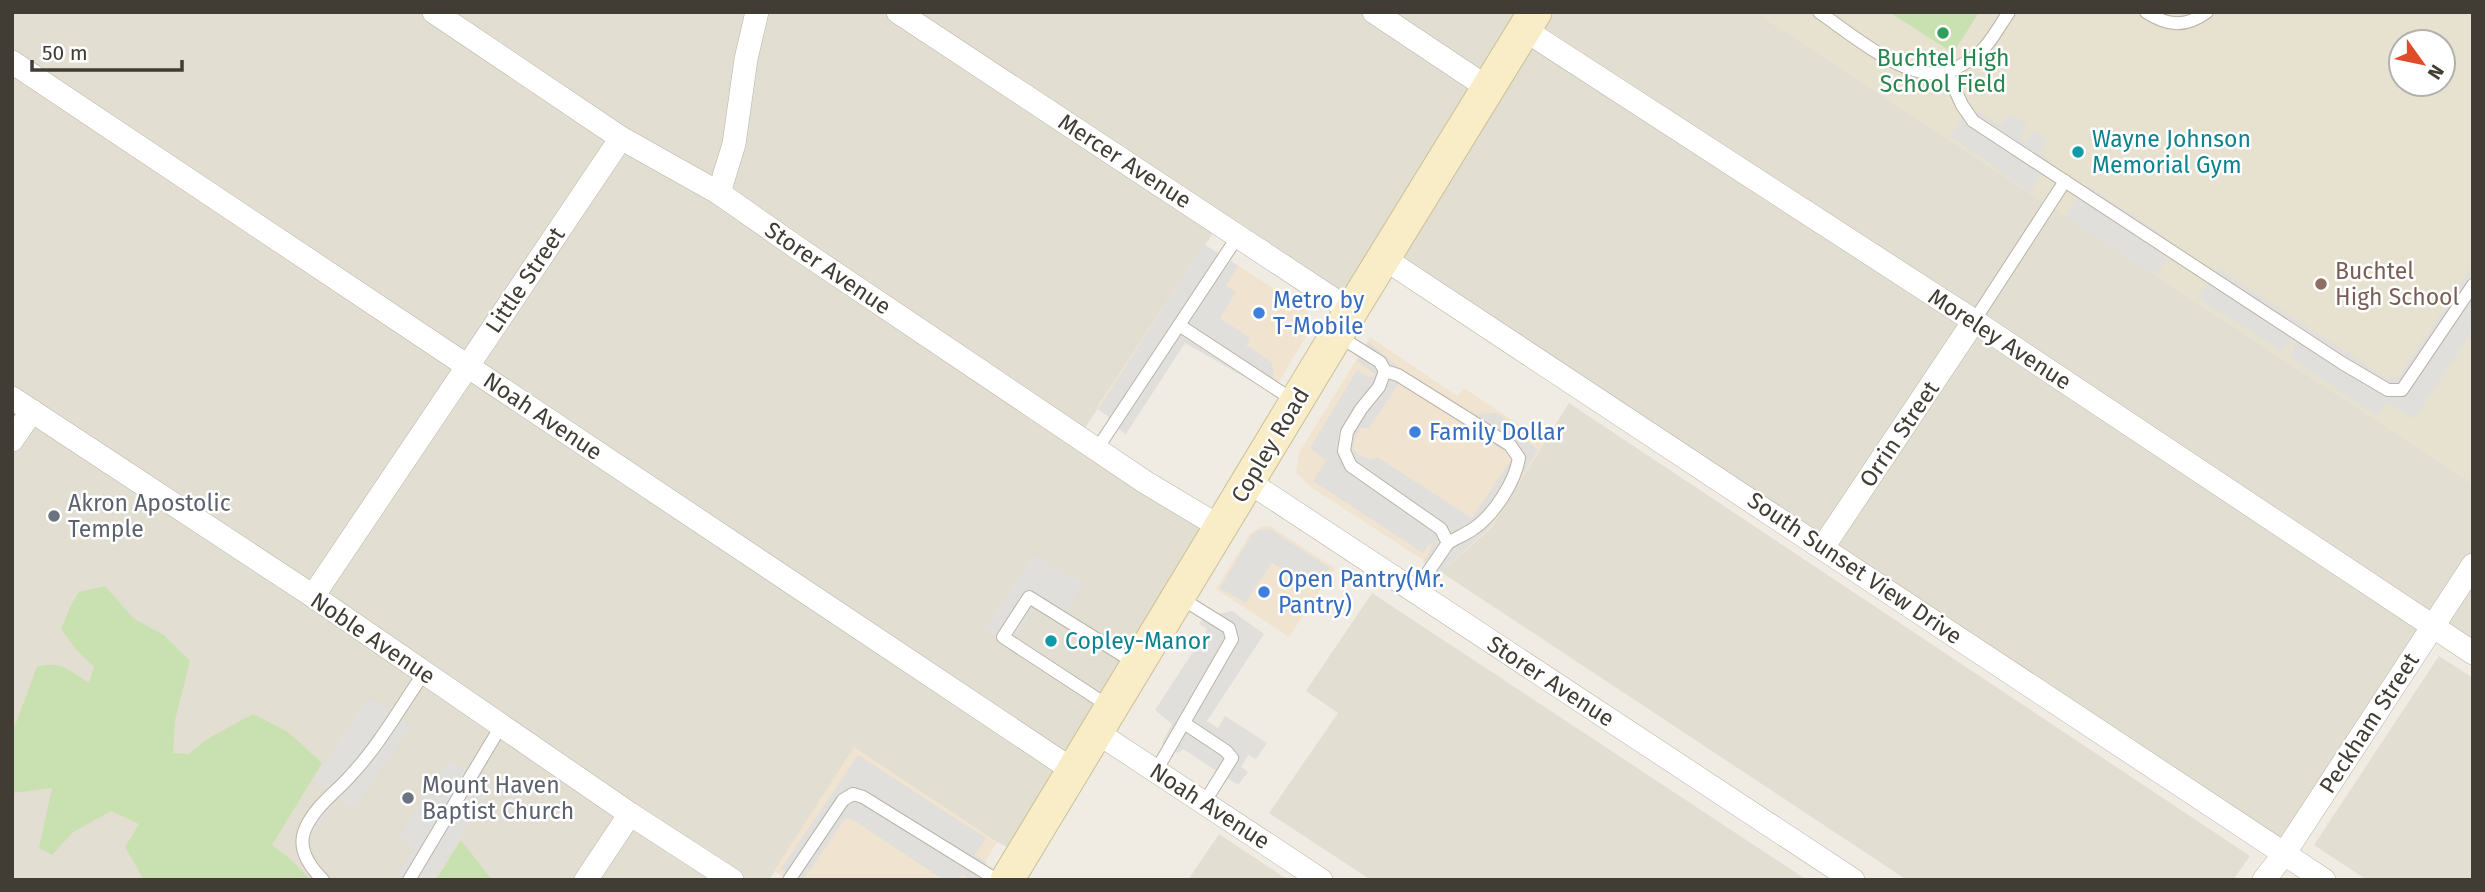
<svg xmlns="http://www.w3.org/2000/svg" width="2485" height="892" viewBox="0 0 2485 892" font-family="'Fira Sans',sans-serif">
  <style>
    .residential { fill: #e3ded2 }
    .commercial { fill: #f0e4d0 }
    .education { fill: #e7e1cf; fill-rule: evenodd }
    .green { fill: #c9e0b0 }
    .parking { fill: #e1dfdc }
    .lines { fill: none; stroke-linecap: round; stroke-linejoin: round }
    .service-casing { stroke: #bab4a8; stroke-width: 14 }
    .minor-casing { stroke: #bab4a8; stroke-width: 24 }
    .secondary-casing { stroke: #cbc098; stroke-width: 35 }
    .service { stroke: #fff; stroke-width: 12 }
    .minor { stroke: #fff; stroke-width: 23 }
    .secondary { stroke: #f8edc6; stroke-width: 33 }
    .leisure-dot { fill: #2e9e5b; stroke: #fff; stroke-width: 2.5 }
    .culture-dot { fill: #0f9aa8; stroke: #fff; stroke-width: 2.5 }
    .education-dot { fill: #8d6e63; stroke: #fff; stroke-width: 2.5 }
    .shop-dot { fill: #3f7fe0; stroke: #fff; stroke-width: 2.5 }
    .worship-dot { fill: #6b7280; stroke: #fff; stroke-width: 2.5 }
    .labels { text-anchor: middle; stroke-width: 5; stroke-linejoin: round; paint-order: stroke }
    .leisure-label { font-size: 23px; fill: #27864d; stroke: #fff }
    .culture-label { font-size: 23px; fill: #0d838f; stroke: #fff; text-anchor: start }
    .street-label { font-size: 23px; fill: #413c34; stroke: #fff }
    .education-label { font-size: 23px; fill: #785e54; stroke: #fff; text-anchor: start }
    .shop-label { font-size: 23px; fill: #366cbe; stroke: #fff; text-anchor: start }
    .worship-label { font-size: 23px; fill: #5b616d; stroke: #fff; text-anchor: start }
  </style>
  <rect width="100%" height="100%" fill="#f0ece4"/>
  <g class="residential">
    <polygon points="12,12 1755,12 2473,484 2473,653 2433,626 2284,854 1385,259 1351,311 1219,224 1079,437 1220,527 1023,855 997,842 854,748 769,880 12,880"/>
    <polygon points="1569,403 2250,856 2233,880 1907,880 1441,572 1490,529"/>
    <polygon points="1372,593 1807,880 1371,880 1269,813 1338,713 1306,691"/>
    <polygon points="2439,656 2473,678 2473,880 2367,880 2314,845"/>
    <polygon points="1219,834 1288,880 1188,880"/>
  </g>
  <g class="commercial">
    <polygon points="1202,248 1213,255 1216,251 1308,311 1312,326 1273,392 1186,342 1126,428 1097,407"/>
    <polygon points="1370,337 1457,396 1464,388 1545,442 1490,529 1441,572 1308,485 1296,472 1299,453"/>
    <polygon points="1262,526 1270,526 1335,568 1289,637 1216,589 1250,534"/>
    <polygon points="854,747 997,842 975,880 788,880 774,871"/>
  </g>
  <path class="education" d="M 1755,12 L 2473,12 L 2473,484 ZM 2401,42 L 2443,42 L 2443,84 L 2401,84 Z"/>
  <g class="green">
    <polygon points="1889,12 1979,12 1953,53"/>
    <path d="M 105,586 L 134,619 L 164,635 L 190,661 L 175,720 L 173,753 L 188,754 L 209,738 L 253,714 L 288,732 L 322,763 L 272,845 L 289,858 L 311,880 L 144,880 L 125,847 L 139,824 L 111,811 L 73,832 L 52,855 L 39,848 L 52,788 L 12,793 L 12,728 L 16,723 L 37,667 C 61,660 69,671 89,683 L 94,667 L 75,648 L 61,629 L 71,605 L 79,592 Z"/>
    <polygon points="461,840 492,880 436,880"/>
  </g>
  <g class="parking">
    <polygon points="1971,107 2000,126 2010,114 2027,124 2020,138 2025,142 2035,130 2047,139 2040,153 2051,160 2030,192 1950,136"/>
    <polygon points="2086,185 2177,245 2155,276 2065,216"/>
    <polygon points="1204,244 1238,266 1226,286 1236,292 1220,318 1250,338 1246,345 1272,362 1274,381 1272,393 1185,343 1126,434 1110,423 1110,418 1098,409"/>
    <polygon points="2473,265 2473,330 2414,419 2387,402 2377,416 2289,357 2295,347 2294,344 2290,342 2281,351 2198,298 2218,268 2388,379 2396,377 2402,372"/>
    <polygon points="1369,342 1416,382 1411,391 1399,383 1369,428 1362,428 1357,433 1353,448 1358,454 1369,459 1377,457 1472,518 1513,457 1458,421 1464,414 1496,413 1529,433 1525,440 1538,450 1489,528 1440,573 1423,562 1428,556 1432,545 1431,543 1423,553 1313,481 1326,461 1310,448 1357,370 1368,377 1372,377 1375,374 1357,361"/>
    <polygon points="1270,529 1330,568 1316,591 1272,563 1245,603 1220,588 1251,536 1257,530"/>
    <polygon points="1034,555 1083,584 1065,613 1035,607 1015,638 1025,656 984,629"/>
    <polygon points="1210,608 1219,614 1232,611 1264,634 1207,721 1218,728 1225,716 1267,743 1256,759 1248,755 1241,767 1248,772 1238,785 1183,749 1178,753 1162,743 1172,724 1155,710 1206,632 1206,628 1199,624"/>
    <polygon points="367,698 381,704 411,726 355,809 338,798 311,837 311,856 323,874 330,880 313,880 300,861 295,839 326,788 314,780"/>
    <polygon points="858,755 986,838 975,855 987,863 977,880 971,880 962,874 958,880 944,880 850,818 845,819 803,880 798,880 781,869"/>
    <polygon points="447,762 483,775 494,784 433,880 394,880 414,849 398,837"/>
  </g>
  <g class="lines">
    <g class="service-casing">
      <g id="service">
        <path d="M 1819,12 C 1850,33 1908,84 1948,72 C 1955,69 1965,63 1972,59 C 1988,48 1998,28 2009,12"/>
        <path d="M 2146,12 C 2168,26 2185,28 2207,12"/>
        <polyline points="1947,72 1962,105 1973,121 2342,363 2388,390 2402,390 2473,285"/>
        <polyline points="1974,321 2065,181"/>
        <polyline points="1179,325 1296,402"/>
        <polyline points="1337,335 1380,362 1385,371 1379,387 1361,409 1347,432 1344,451 1351,466 1441,529 1448,543 1415,591"/>
        <path d="M 1385,371 L 1398,375 L 1510,445 L 1519,458 C 1515,482 1494,515 1473,529 C 1466,534 1456,538 1448,543"/>
        <polyline points="1097,449 1238,236"/>
        <polyline points="1110,707 1003,637 1029,597 1135,663"/>
        <polyline points="1184,723 1226,751 1232,758 1204,803"/>
        <polyline points="1156,771 1232,639 1229,628 1179,597"/>
        <path d="M 323,880 C 311,868 298,850 304,832 C 313,807 336,793 352,774 C 380,744 401,706 424,673"/>
        <polyline points="409,880 501,726"/>
        <polyline points="789,880 843,800 853,794 863,797 997,880"/>
      </g>
    </g>
    <g class="minor-casing">
      <g id="minor">
        <polyline points="434,12 621,138 719,193 796,247 1145,482 1220,527"/>
        <polyline points="898,12 1351,311"/>
        <polyline points="1374,12 1488,88"/>
        <polyline points="1525,30 1974,321 2473,653"/>
        <polyline points="12,62 1074,771"/>
        <polyline points="719,193 734,144 746,59 757,12"/>
        <polyline points="1385,259 2324,880"/>
        <polyline points="12,398 313,596 630,814 732,880"/>
        <polyline points="12,440 32,411"/>
        <polyline points="1249,482 1853,880"/>
        <polyline points="1823,547 1974,321"/>
        <polyline points="313,596 621,138"/>
        <polyline points="1098,733 1321,880"/>
        <polyline points="586,880 630,814"/>
        <polyline points="2264,880 2284,854 2473,565"/>
      </g>
    </g>
    <g class="secondary-casing">
      <polyline id="secondary" points="1007,880 1351,311 1535,12"/>
    </g>
    <use href="#service" class="service"/>
    <use href="#minor" class="minor"/>
    <use href="#secondary" class="secondary"/>
  </g>
  <circle class="leisure-dot" cx="1943" cy="33" r="7"/>
  <g class="culture-dot">
    <circle cx="2078" cy="152" r="7"/>
    <circle cx="1051" cy="641" r="7"/>
  </g>
  <circle class="education-dot" cx="2321" cy="284" r="7"/>
  <g class="shop-dot">
    <circle cx="1259" cy="313" r="7"/>
    <circle cx="1415" cy="432" r="7"/>
    <circle cx="1264" cy="592" r="7"/>
  </g>
  <g class="worship-dot">
    <circle cx="54" cy="516" r="7"/>
    <circle cx="408" cy="798" r="7"/>
  </g>
  <g class="labels">
    <g class="leisure-label">
      <text x="1943" y="66">Buchtel High<tspan x="1943" dy="26">School Field</tspan></text>
    </g>
    <g class="culture-label">
      <text x="2092" y="147">Wayne Johnson<tspan x="2092" dy="26">Memorial Gym</tspan></text>
      <text x="1065" y="649">Copley-Manor</text>
    </g>
    <g class="street-label">
      <text transform="translate(1125 161) rotate(33)" y="8">Mercer Avenue</text>
      <text transform="translate(828 268) rotate(34)" y="8">Storer Avenue</text>
      <text transform="translate(525 280) rotate(-56)" y="8">Little Street</text>
      <text transform="translate(2000 339) rotate(33)" y="8">Moreley Avenue</text>
      <text transform="translate(543 416) rotate(34)" y="8">Noah Avenue</text>
      <text transform="translate(1899 434) rotate(-56)" y="8">Orrin Street</text>
      <text transform="translate(1270 445) rotate(-59)" y="8">Copley Road</text>
      <text transform="translate(1855 568) rotate(34)" y="8">South Sunset View Drive</text>
      <text transform="translate(373 638) rotate(34)" y="8">Noble Avenue</text>
      <text transform="translate(1551 681) rotate(33)" y="8">Storer Avenue</text>
      <text transform="translate(2369 723) rotate(-57)" y="8">Peckham Street</text>
      <text transform="translate(1210 806) rotate(33)" y="8">Noah Avenue</text>
    </g>
    <g class="education-label">
      <text x="2335" y="279">Buchtel<tspan x="2335" dy="26">High School</tspan></text>
    </g>
    <g class="shop-label">
      <text x="1273" y="308">Metro by<tspan x="1273" dy="26">T-Mobile</tspan></text>
      <text x="1429" y="440">Family Dollar</text>
      <text x="1278" y="587">Open Pantry(Mr.<tspan x="1278" dy="26">Pantry)</tspan></text>
    </g>
    <g class="worship-label">
      <text x="68" y="511">Akron Apostolic<tspan x="68" dy="26">Temple</tspan></text>
      <text x="422" y="793">Mount Haven<tspan x="422" dy="26">Baptist Church</tspan></text>
    </g>
  </g>
  <rect width="2485" height="892" fill="none" stroke="#413c34" stroke-width="28"/>
  <g transform="translate(2422 63) rotate(123)"><circle r="33" fill="#ffffff" stroke="#b3b1ae" stroke-width="2"/>
  <path d="M0-5L12 26L0 18L-12 26Z" fill="#e24b29"/>
  <text y="-10" font-size="19" font-weight="bold" text-anchor="middle" fill="#413c34">N</text>
  </g>
  <path d="M32 60v10h150v-10" fill="none" stroke="#413c34" stroke-width="3.5"/>
  <text x="42" y="60" font-size="21" fill="#413c34" stroke="#ffffff" stroke-width="5" paint-order="stroke">50 m</text>
</svg>
